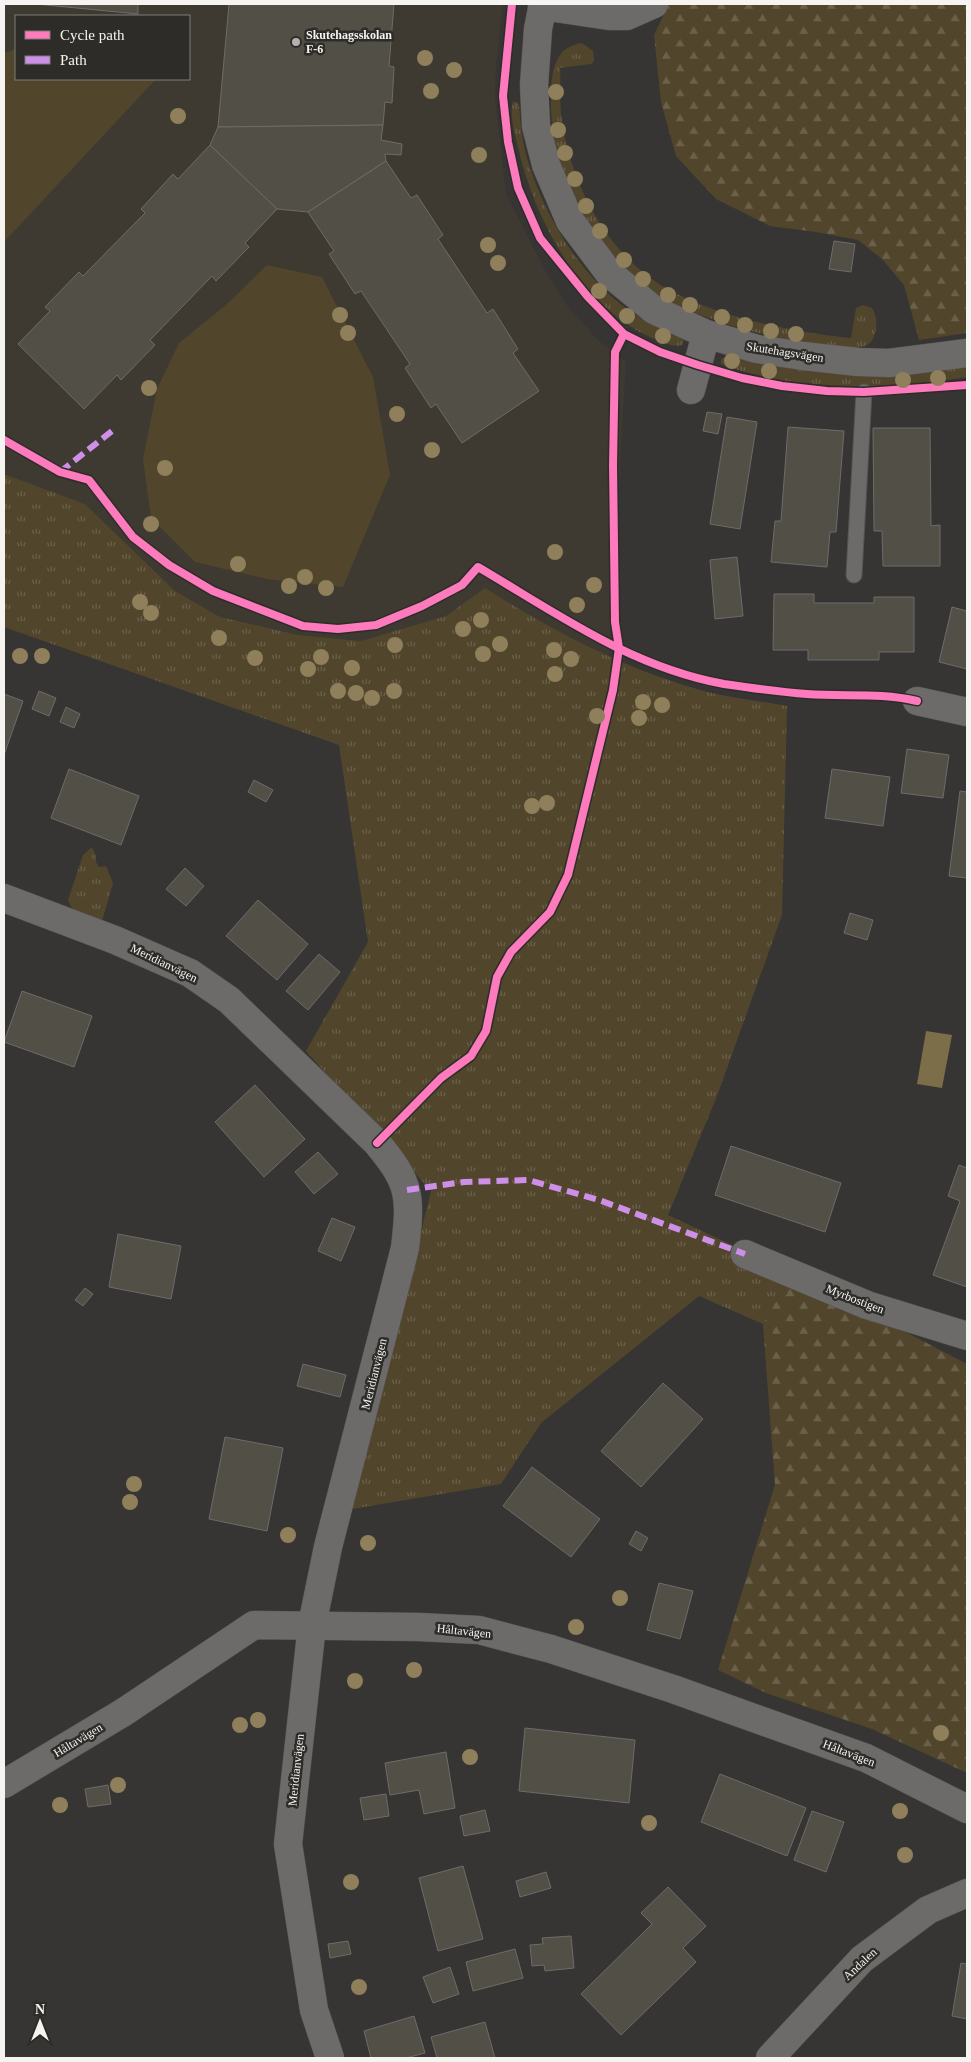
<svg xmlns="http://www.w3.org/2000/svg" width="971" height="2062" viewBox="0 0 971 2062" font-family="'Times New Roman',serif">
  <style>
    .built { fill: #3e3a31; fill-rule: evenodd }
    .grass { fill: url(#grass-tufts) }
    .forest { fill: url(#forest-firs) }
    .green { fill: #51462c }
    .water { fill: #7c6e49 }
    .building { fill: #524f46; stroke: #6d6c6a }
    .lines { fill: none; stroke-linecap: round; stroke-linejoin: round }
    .service-casing { stroke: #555453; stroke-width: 17 }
    .minor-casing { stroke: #555453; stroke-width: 29 }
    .service { stroke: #6c6b69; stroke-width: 15 }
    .minor { stroke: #6c6b69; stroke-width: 28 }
    .quiet { stroke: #ce8fe9; stroke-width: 6; stroke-dasharray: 12 6; stroke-linecap: butt }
    .cycleway-casing { stroke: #2d2c28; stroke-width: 11 }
    .cycleway { stroke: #fd7abc; stroke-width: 8 }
    .tree { fill: #8f805b }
    .poi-dot { fill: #b2b1ae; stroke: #2d2c28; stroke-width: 2 }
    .labels { text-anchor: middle; stroke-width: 5; stroke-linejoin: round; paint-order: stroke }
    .poi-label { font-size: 12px; font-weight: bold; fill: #f5f4f1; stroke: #2d2c28; text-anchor: start }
    .street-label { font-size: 12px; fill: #f5f4f1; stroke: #2d2c28 }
  </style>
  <defs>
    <pattern id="grass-tufts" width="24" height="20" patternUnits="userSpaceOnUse" patternTransform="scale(1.25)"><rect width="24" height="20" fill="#51462c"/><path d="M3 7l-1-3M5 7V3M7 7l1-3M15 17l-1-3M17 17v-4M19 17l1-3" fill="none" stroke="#6b614b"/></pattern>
    <pattern id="forest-firs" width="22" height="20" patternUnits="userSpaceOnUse" patternTransform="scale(1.25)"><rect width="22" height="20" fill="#51462c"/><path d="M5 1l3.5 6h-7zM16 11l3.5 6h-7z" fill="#6b614b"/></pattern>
  </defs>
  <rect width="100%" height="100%" fill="#363533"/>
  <path class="built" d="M 4,4 L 503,4 L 496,65 L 495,97 L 506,194 L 546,272 L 568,307 L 598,340 L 626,362 L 609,657 L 528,616 L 485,588 L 446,616 L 361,641 L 298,635 L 220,617 L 175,591 L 85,504 L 4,474 ZM 16,16 L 189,16 L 189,79 L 16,79 Z"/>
  <g class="grass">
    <path d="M 582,43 L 593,51 L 594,61 L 591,64 L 560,68 C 561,85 559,104 562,121 C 571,180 600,240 649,277 C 698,314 791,332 851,338 L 856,308 L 863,305 L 872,308 C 876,315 877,321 876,330 C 874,336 873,342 867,345 C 856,352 809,344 796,341 C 757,334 719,323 683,308 C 675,304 667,302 659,297 C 593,256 550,178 551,100 C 551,77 552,47 582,43 Z"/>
    <path d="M 513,102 L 517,102 L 519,105 C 520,122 522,139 526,155 C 544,218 585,286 644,320 C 656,327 669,332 682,338 L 684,341 L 682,345 C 672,348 659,341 650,337 C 580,305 534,219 518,147 C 515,134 509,115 513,102 Z"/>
    <path d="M 732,356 C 815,376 882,379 967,367 L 967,377 C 892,390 793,392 721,364 L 721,359 Z"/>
    <path d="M 4,474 L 85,504 L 175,591 L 220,617 L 298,635 L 361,641 L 446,616 L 485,588 C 553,631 626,670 704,691 C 731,698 760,701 787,706 L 782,915 L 717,1096 L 668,1215 L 792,1273 L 763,1324 L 699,1296 L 541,1423 L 501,1484 L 346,1510 L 375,1419 L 431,1191 L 306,1051 L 368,942 L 339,745 L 4,627 Z"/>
    <polygon points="92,847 96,856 96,862 99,867 106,866 113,883 102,921 73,910 68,900 83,855"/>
  </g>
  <g class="forest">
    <polygon points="669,4 967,4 967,333 919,340 904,285 882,259 858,240 816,232 770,226 716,199 676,156 661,102 654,35"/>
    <polygon points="792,1273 967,1364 967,1773 872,1729 766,1693 718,1670 775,1485 763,1324"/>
  </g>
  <g class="green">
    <polygon points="16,49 16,79 156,79 4,242 4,53"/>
    <polygon points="267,265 322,277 373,377 390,475 343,587 267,579 195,562 151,518 143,459 157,389 179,343 226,305"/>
  </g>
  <polygon class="water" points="926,1031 952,1035 942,1088 917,1084"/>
  <g class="building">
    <polygon points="36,4 138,4 138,14"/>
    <polygon points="229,4 394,4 389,66 394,67 392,103 385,102 383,125 218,127"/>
    <polygon points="383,125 381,140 402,144 401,155 385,154 386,161 308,212 277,209 210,145 218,127"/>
    <polygon points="210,145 277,209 245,243 249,247 216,281 212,276 150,340 155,345 121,380 117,375 84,409 18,344 50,311 45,307 79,272 83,276 145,213 141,209 173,174 178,179"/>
    <polygon points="386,161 411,198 417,195 443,235 438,239 487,313 493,309 518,349 513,353 539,391 462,443 436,404 431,408 405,368 410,364 361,291 355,294 329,254 334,251 308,212"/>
    <polygon points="834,241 855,244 851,272 829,269"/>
    <polygon points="707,412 722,414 718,434 703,431"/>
    <polygon points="727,417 757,422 740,529 710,524"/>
    <polygon points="788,427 844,431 836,532 830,532 827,567 771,562 775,521 781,521"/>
    <polygon points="873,428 930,428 931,526 940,525 940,566 883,566 882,531 874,531"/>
    <polygon points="737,557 743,616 715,619 710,560"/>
    <polygon points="774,594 814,594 814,603 874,603 874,597 914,597 914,652 879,652 879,660 808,660 808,650 773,650"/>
    <polygon points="952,607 967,611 967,669 939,662"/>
    <polygon points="39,691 56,698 49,716 32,709"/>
    <polygon points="4,694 23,701 4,755"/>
    <polygon points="66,707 80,714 74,728 60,722"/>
    <polygon points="907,749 949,755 943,798 901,793"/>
    <polygon points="69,769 139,796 121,845 51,818"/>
    <polygon points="832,769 890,777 883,826 825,818"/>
    <polygon points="254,780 273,790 266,802 248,792"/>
    <polygon points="960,791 967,792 967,878 949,876"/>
    <polygon points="185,868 204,886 186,906 166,889"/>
    <polygon points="258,900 308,944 277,980 226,936"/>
    <polygon points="850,913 873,920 867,940 844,933"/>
    <polygon points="319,954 340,972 308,1010 286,991"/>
    <polygon points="22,991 92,1016 74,1067 4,1042"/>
    <polygon points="255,1085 305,1139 264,1177 215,1122"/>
    <polygon points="731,1146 841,1183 825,1232 715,1195"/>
    <polygon points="318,1152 338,1174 314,1194 295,1172"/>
    <polygon points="959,1165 967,1168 967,1287 933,1275 960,1201 948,1196"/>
    <polygon points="332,1218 355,1227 341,1261 318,1251"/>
    <polygon points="118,1234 181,1246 171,1299 109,1287"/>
    <polygon points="85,1288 93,1294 83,1306 75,1300"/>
    <polygon points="303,1364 346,1375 340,1397 297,1386"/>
    <polygon points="663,1383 703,1419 641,1487 601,1451"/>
    <polygon points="225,1437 283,1448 267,1531 209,1519"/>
    <polygon points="532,1467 600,1519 571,1557 503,1506"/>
    <polygon points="636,1531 648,1538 641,1551 629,1544"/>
    <polygon points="659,1583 693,1591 680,1639 647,1630"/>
    <polygon points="525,1728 635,1740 629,1803 519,1791"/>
    <polygon points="446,1752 455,1808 424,1814 419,1790 390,1795 385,1763"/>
    <polygon points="720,1774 806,1808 787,1856 701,1822"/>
    <polygon points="108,1785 111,1804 88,1807 85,1789"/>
    <polygon points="386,1794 389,1816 364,1820 360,1798"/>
    <polygon points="485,1810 490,1831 464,1836 460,1816"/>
    <polygon points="812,1811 844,1822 826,1872 794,1860"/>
    <polygon points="463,1866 483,1939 438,1951 419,1878"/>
    <polygon points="546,1872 551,1888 520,1897 516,1881"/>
    <polygon points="668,1887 706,1926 683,1948 696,1962 621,2035 581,1994 652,1924 641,1913"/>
    <polygon points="571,1936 574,1968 545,1971 544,1965 532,1966 530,1945 543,1944 542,1938"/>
    <polygon points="348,1941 351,1954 330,1958 328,1944"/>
    <polygon points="515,1949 523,1978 473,1991 466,1962"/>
    <polygon points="961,1963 967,1964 967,2019 952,2016"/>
    <polygon points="450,1967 459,1994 433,2003 423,1977"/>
    <polygon points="414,2016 425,2053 406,2058 371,2058 364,2031"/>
    <polygon points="485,2022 495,2058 437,2058 431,2037"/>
  </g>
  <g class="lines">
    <g class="service-casing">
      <polyline id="service" points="854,575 864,392"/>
    </g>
    <g class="minor-casing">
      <g id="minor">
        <polyline points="543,4 538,29 534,85 536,126 546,165 570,221 609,273 654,310 706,334 757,349 803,356 858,362 889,363 967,353"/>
        <polyline points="542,6 609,16 627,16 654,4"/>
        <polyline points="691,390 706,334"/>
        <polyline points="917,701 967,712"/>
        <path d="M 4,898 L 115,940 L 190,973 L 229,1000 L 377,1143 C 411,1184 411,1196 405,1248 L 328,1547 L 312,1625 L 288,1844 L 314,2010 L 330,2058"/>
        <polyline points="745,1254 867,1305 967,1336"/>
        <polyline points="4,1784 124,1712 254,1625 419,1627 479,1630 551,1649 673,1689 866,1758 967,1809"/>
        <polyline points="770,2058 862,1959 928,1910 967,1893"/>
      </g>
    </g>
    <use href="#service" class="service"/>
    <use href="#minor" class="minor"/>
    <g class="quiet">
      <polyline points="60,472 112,431"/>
      <polyline points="407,1190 464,1182 528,1180 599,1200 745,1254"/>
    </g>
    <g class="cycleway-casing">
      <g id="cycleway">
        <polyline points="512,4 503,96 508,142 518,188 540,238 588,297 624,334 660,352 698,365 742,378 782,386 827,391 864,392 967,385"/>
        <path d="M 4,440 L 60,472 L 89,480 L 133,537 L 169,565 L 213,591 L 303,626 L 338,629 L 376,625 L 422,606 L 462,585 L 478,567 C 558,614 631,667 724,684 C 751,688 779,692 807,694 C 844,697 880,692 917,701"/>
        <polyline points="377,1143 441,1078 471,1056 486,1031 497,977 511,952 550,912 568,875 613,690 619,648 615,622 613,465 615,352 624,334"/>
      </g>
    </g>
    <use href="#cycleway" class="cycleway"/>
  </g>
  <g class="tree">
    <circle cx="425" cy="58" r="8"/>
    <circle cx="454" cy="70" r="8"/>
    <circle cx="431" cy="91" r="8"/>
    <circle cx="556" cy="92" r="8"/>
    <circle cx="178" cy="116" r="8"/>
    <circle cx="558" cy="130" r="8"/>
    <circle cx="565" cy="153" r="8"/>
    <circle cx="479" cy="155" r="8"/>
    <circle cx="575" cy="179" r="8"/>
    <circle cx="586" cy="206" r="8"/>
    <circle cx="600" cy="231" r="8"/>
    <circle cx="488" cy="245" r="8"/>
    <circle cx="624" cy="260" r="8"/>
    <circle cx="498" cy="263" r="8"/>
    <circle cx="643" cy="279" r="8"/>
    <circle cx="599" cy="291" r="8"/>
    <circle cx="668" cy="295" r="8"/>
    <circle cx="690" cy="305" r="8"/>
    <circle cx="340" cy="315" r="8"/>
    <circle cx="627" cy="316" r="8"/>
    <circle cx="722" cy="317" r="8"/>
    <circle cx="745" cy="325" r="8"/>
    <circle cx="771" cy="331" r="8"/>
    <circle cx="348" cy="333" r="8"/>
    <circle cx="796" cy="334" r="8"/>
    <circle cx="663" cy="336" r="8"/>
    <circle cx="732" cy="361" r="8"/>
    <circle cx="769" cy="371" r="8"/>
    <circle cx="938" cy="378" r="8"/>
    <circle cx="903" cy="380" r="8"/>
    <circle cx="149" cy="388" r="8"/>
    <circle cx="397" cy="414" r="8"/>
    <circle cx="432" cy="450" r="8"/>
    <circle cx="165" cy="468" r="8"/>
    <circle cx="151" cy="524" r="8"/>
    <circle cx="555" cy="552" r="8"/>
    <circle cx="238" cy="564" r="8"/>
    <circle cx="305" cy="577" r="8"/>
    <circle cx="594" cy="585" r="8"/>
    <circle cx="289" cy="586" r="8"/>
    <circle cx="326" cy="588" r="8"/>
    <circle cx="140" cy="602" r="8"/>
    <circle cx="577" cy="605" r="8"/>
    <circle cx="151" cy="613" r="8"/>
    <circle cx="481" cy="620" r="8"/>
    <circle cx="463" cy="629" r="8"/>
    <circle cx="219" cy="638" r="8"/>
    <circle cx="500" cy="644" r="8"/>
    <circle cx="395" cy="645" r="8"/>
    <circle cx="554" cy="650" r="8"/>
    <circle cx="483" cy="654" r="8"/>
    <circle cx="20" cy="656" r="8"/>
    <circle cx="42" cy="656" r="8"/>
    <circle cx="321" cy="657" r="8"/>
    <circle cx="255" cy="658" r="8"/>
    <circle cx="571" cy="659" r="8"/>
    <circle cx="352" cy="668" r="8"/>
    <circle cx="308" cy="669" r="8"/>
    <circle cx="555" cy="674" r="8"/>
    <circle cx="338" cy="691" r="8"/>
    <circle cx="394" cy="691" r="8"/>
    <circle cx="356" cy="693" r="8"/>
    <circle cx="372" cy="698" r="8"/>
    <circle cx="643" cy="702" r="8"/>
    <circle cx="662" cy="705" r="8"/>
    <circle cx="597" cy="716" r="8"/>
    <circle cx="639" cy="718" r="8"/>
    <circle cx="547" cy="803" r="8"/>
    <circle cx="532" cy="806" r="8"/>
    <circle cx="134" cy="1484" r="8"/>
    <circle cx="130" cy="1502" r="8"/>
    <circle cx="288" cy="1535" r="8"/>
    <circle cx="368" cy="1543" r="8"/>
    <circle cx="620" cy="1598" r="8"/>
    <circle cx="576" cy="1627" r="8"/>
    <circle cx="414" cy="1670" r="8"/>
    <circle cx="355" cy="1681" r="8"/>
    <circle cx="258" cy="1720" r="8"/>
    <circle cx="240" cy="1725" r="8"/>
    <circle cx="941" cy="1733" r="8"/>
    <circle cx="470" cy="1757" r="8"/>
    <circle cx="118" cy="1785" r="8"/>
    <circle cx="60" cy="1805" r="8"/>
    <circle cx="900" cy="1811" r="8"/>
    <circle cx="649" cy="1823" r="8"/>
    <circle cx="905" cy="1855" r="8"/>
    <circle cx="351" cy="1882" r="8"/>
    <circle cx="359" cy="1987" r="8"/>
  </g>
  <circle class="poi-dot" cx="296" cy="42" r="5"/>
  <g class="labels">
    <g class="poi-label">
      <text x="306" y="39">Skutehagsskolan<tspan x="306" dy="14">F-6</tspan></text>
    </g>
    <g class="street-label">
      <text transform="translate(785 352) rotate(9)" y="4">Skutehagsvägen</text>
      <text transform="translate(164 963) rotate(26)" y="4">Meridianvägen</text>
      <text transform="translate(855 1299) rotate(21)" y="4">Myrbostigen</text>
      <text transform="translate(374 1374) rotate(-76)" y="4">Meridianvägen</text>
      <text transform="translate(464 1631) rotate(6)" y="4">Håltavägen</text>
      <text transform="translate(78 1740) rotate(-31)" y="4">Håltavägen</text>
      <text transform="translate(849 1753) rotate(21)" y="4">Håltavägen</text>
      <text transform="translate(296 1770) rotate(-84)" y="4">Meridianvägen</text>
      <text transform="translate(860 1964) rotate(-43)" y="4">Andalen</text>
    </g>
  </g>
  <rect width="971" height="2062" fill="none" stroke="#f5f4f1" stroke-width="10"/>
  <rect x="15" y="15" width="175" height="65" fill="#2d2c28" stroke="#7d7c78"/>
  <rect x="25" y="31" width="25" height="8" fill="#fd7abc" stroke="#7d7c78"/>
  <text x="60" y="40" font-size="15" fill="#f5f4f1">Cycle path</text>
  <rect x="25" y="56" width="25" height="8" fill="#ce8fe9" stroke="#7d7c78"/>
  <text x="60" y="65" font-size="15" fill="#f5f4f1">Path</text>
  <g transform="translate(40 2022)" stroke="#2d2c28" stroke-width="4" paint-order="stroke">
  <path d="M0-4L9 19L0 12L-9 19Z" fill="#f5f4f1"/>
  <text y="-8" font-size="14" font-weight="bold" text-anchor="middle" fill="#f5f4f1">N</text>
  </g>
</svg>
